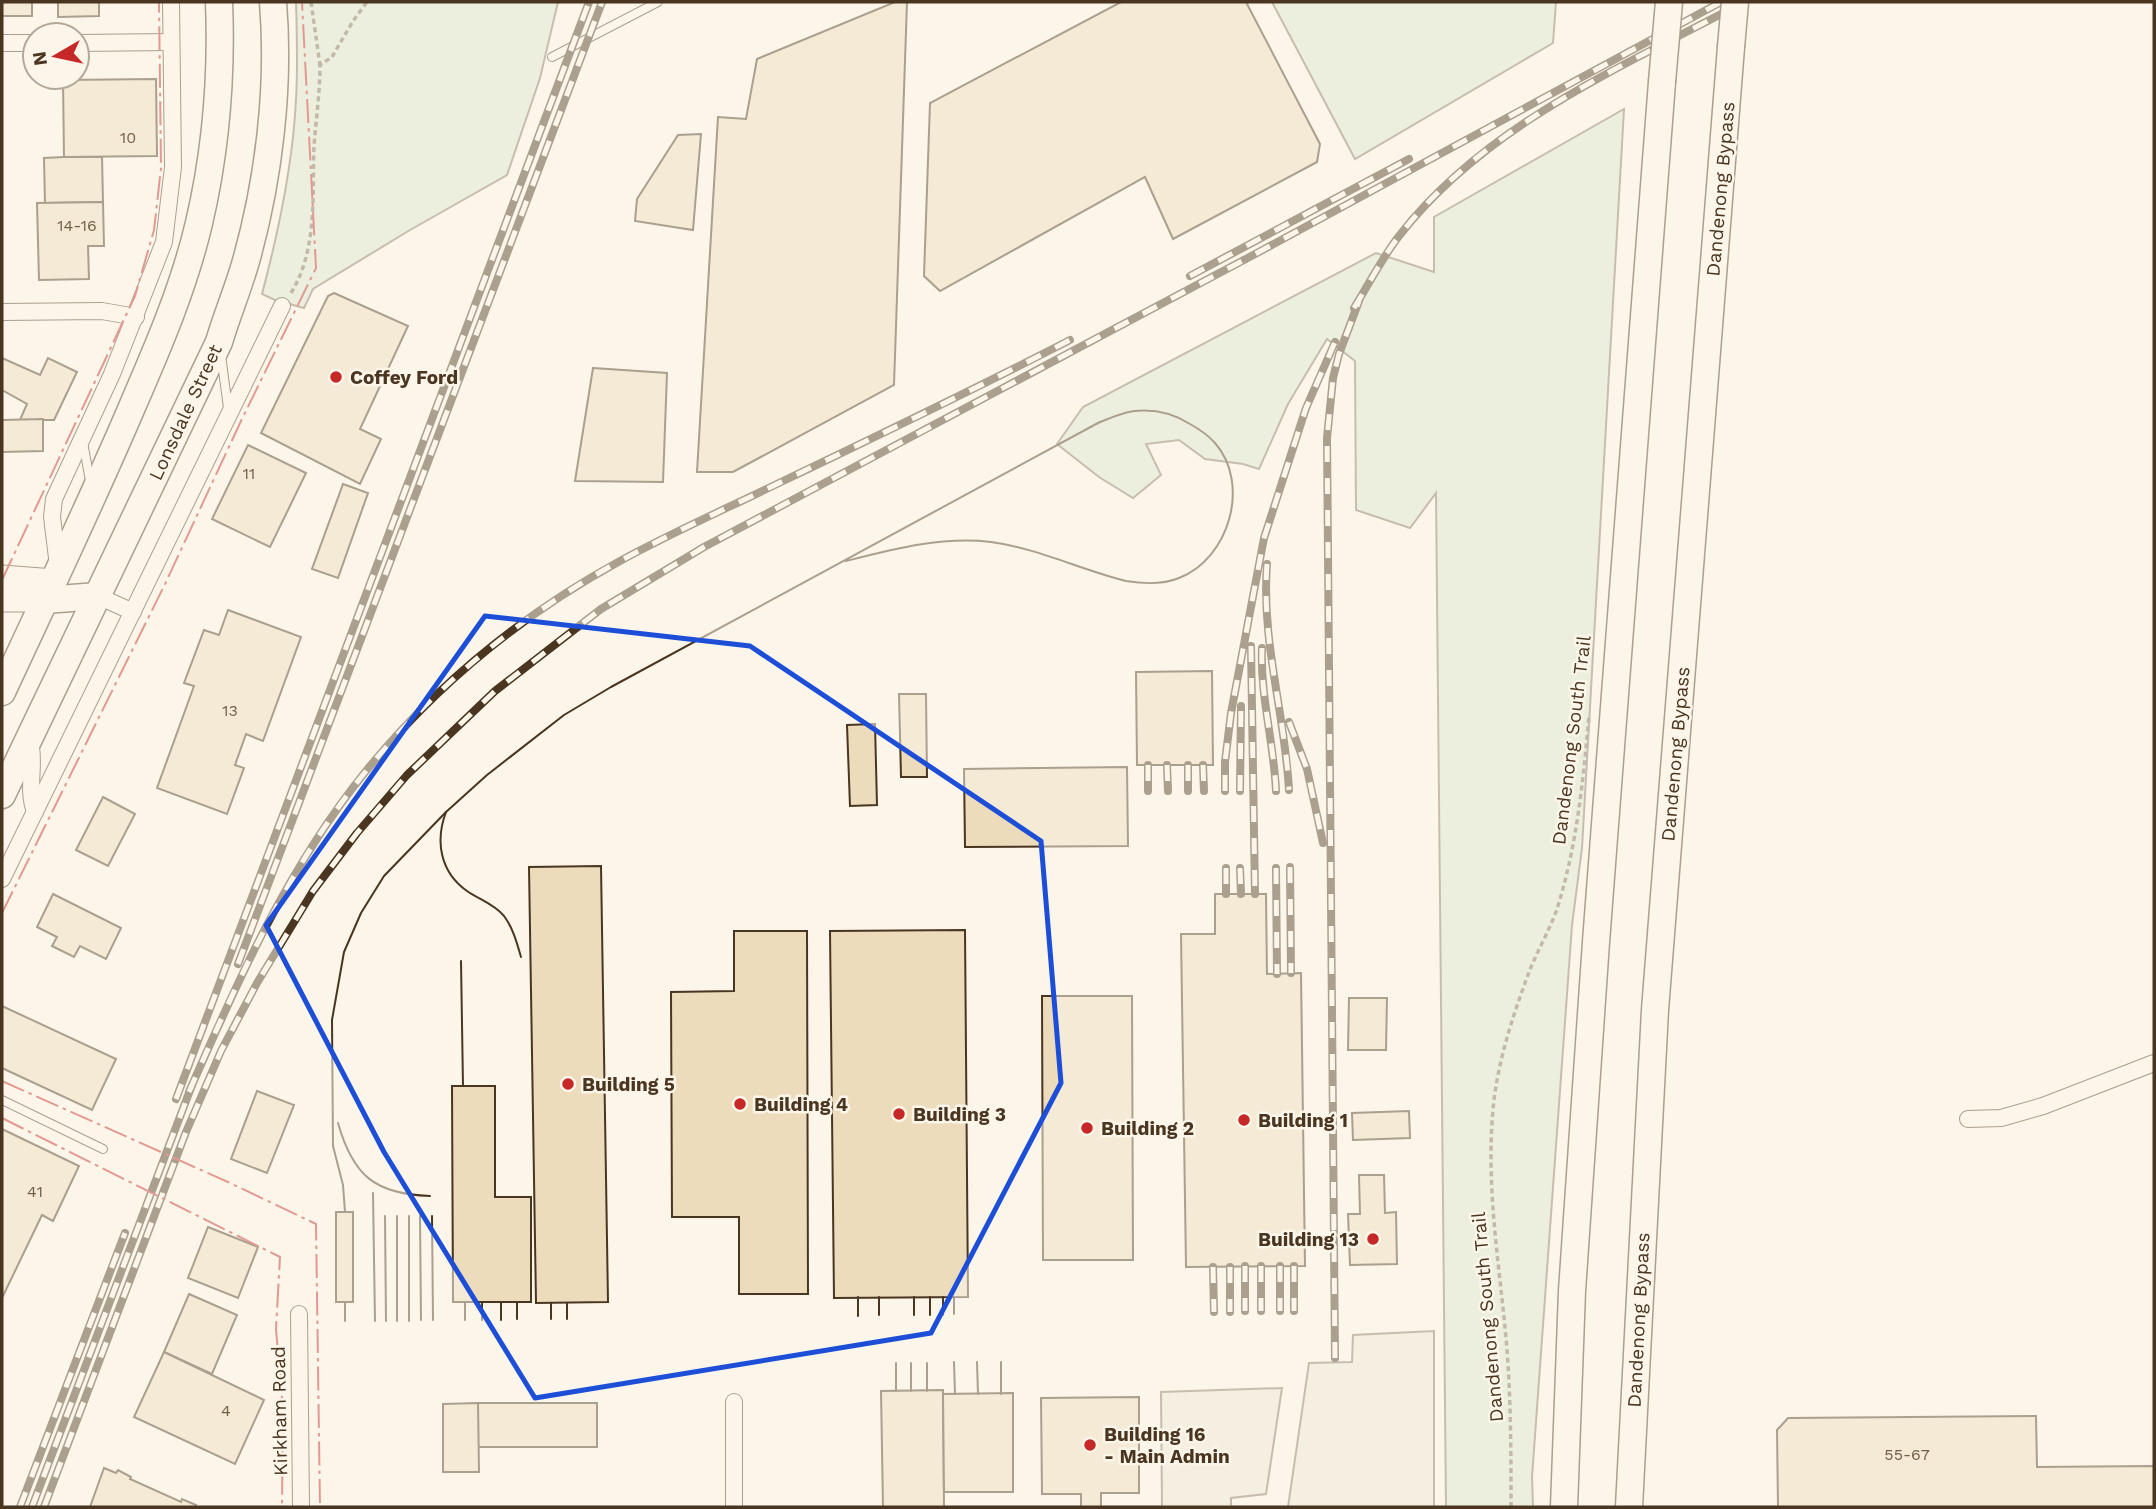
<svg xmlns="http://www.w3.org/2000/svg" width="2156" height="1509" viewBox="0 0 2156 1509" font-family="'Work Sans',sans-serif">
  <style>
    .green { fill: #dce7d0; stroke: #887966; stroke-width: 2 }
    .parking { fill: #ede7d9; stroke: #887966; stroke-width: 2 }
    .building { fill: #ecdcbc; stroke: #4a3520; stroke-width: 2 }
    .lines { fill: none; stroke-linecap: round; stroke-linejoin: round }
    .service-casing { stroke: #4a3520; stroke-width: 10 }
    .minor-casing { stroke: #4a3520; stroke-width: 18 }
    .secondary-casing { stroke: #4a3520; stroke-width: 25 }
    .trunk-casing { stroke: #4a3520; stroke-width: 29 }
    .path { stroke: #7f6f5c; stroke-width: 3.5; stroke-dasharray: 5 3.5; stroke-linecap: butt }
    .service { stroke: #fbf6e9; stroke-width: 8 }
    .minor { stroke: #fbf6e9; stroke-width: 16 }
    .secondary { stroke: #fbf6e9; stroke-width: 23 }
    .trunk { stroke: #fbf6e9; stroke-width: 26 }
    .tram { stroke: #4a3520; stroke-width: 2 }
    .rail-casing { stroke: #4a3520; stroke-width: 8 }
    .rail { stroke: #fbf6e9; stroke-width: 5; stroke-dasharray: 16; stroke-linecap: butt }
    .trunk-bridge-casing { stroke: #4a3520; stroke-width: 29; stroke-linecap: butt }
    .trunk-bridge { stroke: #fbf6e9; stroke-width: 26 }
    .power { stroke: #c62828; stroke-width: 2; stroke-dasharray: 24 5 3.5 5; stroke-linecap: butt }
    .marked { fill: none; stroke: #1d4ed8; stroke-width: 5; stroke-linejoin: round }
    .poi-dot { fill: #c62828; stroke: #fbf6e9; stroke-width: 2.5 }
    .labels { text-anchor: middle; stroke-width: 5; stroke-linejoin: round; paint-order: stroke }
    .number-label { font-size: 16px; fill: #725f47 }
    .street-label { font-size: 19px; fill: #4a3520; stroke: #fbf6e9 }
    .poi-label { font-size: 19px; font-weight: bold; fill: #4a3520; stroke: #fbf6e9; text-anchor: start }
  </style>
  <rect width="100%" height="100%" fill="#fbf6e9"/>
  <g class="green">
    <path d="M 296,2 L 558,2 L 540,78 L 507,175 L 410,230 L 313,289 L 304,308 L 275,300 L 262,294 C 279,230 293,165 296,99 C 298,66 297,34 296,2 Z"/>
    <polygon points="1272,2 1556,2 1553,43 1355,159"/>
    <polygon points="1624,109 1582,848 1572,925 1532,1477 1533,1507 1446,1507 1436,493 1410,528 1356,510 1355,361 1327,339 1288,404 1259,469 1243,464 1205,459 1179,440 1146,444 1161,475 1133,498 1099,477 1057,444 1083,407 1376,253 1434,272 1434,217"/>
  </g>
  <g class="parking">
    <polygon points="1434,1331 1434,1507 1288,1507 1309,1363 1352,1362 1353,1335"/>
    <polygon points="1282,1388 1266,1494 1231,1498 1231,1507 1162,1507 1161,1392"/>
  </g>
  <g class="building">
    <rect x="2" y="2" width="30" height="14"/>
    <polygon points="58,2 99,2 99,16 58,17"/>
    <polygon points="895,2 907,2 894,385 733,472 697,472 718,117 746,119 757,59"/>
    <polygon points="1121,2 1246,2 1320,144 1317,162 1173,239 1145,177 940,291 924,276 930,103"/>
    <polygon points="156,79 157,156 64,157 63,80"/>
    <polygon points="701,134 693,230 635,221 637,199 678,135"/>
    <polygon points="64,157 102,157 103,202 45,203 44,158"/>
    <polygon points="103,202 104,246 88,246 89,279 39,280 37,203"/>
    <polygon points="334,293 408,326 360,429 381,439 360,484 261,433 328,296"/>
    <polygon points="2,358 40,375 48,358 77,372 54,420 20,420 27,404 2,390"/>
    <polygon points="593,368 667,373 663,482 575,481"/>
    <polygon points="43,419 43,451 2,452 2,420"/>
    <polygon points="248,445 306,473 270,547 212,519"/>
    <polygon points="343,484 368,493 338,578 312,569"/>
    <polygon points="228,610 301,637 263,741 246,734 235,765 244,768 227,814 157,788 194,686 184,683 204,630 219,635"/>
    <polygon points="1212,671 1213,765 1137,765 1136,672"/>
    <polygon points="899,694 926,694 927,777 901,777"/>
    <polygon points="875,724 877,805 850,806 847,725"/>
    <polygon points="1127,767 1128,846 965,847 964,769"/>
    <polygon points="103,797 135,814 108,866 76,850"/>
    <polygon points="601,866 608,1302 536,1303 529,867"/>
    <polygon points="53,894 121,928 106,959 80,946 74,957 52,946 57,937 37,927"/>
    <polygon points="1215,894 1266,894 1267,974 1301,973 1305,1266 1186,1267 1181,934 1215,934"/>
    <polygon points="965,930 968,1297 834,1298 830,931"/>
    <polygon points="734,931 807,931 808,1294 739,1294 739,1217 672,1217 671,992 734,991"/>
    <polygon points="1042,996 1132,996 1133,1260 1043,1260"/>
    <polygon points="1349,998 1387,998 1386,1050 1348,1050"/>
    <polygon points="2,1006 116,1059 92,1110 2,1068"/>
    <polygon points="452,1086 495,1086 495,1197 531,1197 531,1302 453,1302"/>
    <polygon points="257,1091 294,1105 267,1173 231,1159"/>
    <polygon points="1409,1111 1410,1138 1353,1140 1352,1113"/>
    <polygon points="2,1129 79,1166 53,1221 42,1215 2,1298"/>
    <polygon points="1359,1175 1384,1175 1385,1213 1396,1212 1397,1264 1350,1265 1348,1214 1360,1214"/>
    <rect x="336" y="1212" width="17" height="90"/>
    <polygon points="208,1227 258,1247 238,1298 188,1278"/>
    <polygon points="189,1294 237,1315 212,1374 164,1352"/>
    <polygon points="164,1352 264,1400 235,1464 134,1417"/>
    <polygon points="943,1390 944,1507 883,1507 881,1391"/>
    <polygon points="1013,1393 1013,1492 944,1492 943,1394"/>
    <polygon points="1139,1397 1139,1493 1101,1493 1101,1507 1081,1507 1081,1494 1042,1494 1041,1398"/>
    <rect x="478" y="1403" width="119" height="44"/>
    <polygon points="478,1403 479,1472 443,1472 443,1404"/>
    <polygon points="2036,1416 2037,1467 2154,1466 2154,1507 1778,1507 1777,1430 1788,1418"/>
    <polygon points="104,1468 116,1473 118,1470 131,1477 130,1479 181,1502 182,1499 196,1505 195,1507 90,1507"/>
  </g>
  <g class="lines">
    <g class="service-casing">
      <g id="service">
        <polyline points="552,57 658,2"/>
        <polyline points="221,355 228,408"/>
        <polyline points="83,442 90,481"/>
        <polyline points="2,1100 103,1149"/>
      </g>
    </g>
    <g class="minor-casing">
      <g id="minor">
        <polyline points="2,43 35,43"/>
        <polyline points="77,43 171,42"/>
        <polyline points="2,312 102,311 136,317"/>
        <polyline points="58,566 52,517 54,499 112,374 164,242 173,167 171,2"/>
        <polyline points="98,596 133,612"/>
        <path d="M 30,742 C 36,765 26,788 35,812"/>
        <polyline points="2,879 282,306"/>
        <polyline points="1968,1119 2001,1118 2043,1106 2154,1063"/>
        <polyline points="299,1314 301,1507"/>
        <polyline points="734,1507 734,1402"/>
      </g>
    </g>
    <g class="secondary-casing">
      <g id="secondary">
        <polyline points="2,577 54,581"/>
        <polyline points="2,600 45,600"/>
      </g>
    </g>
    <g class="trunk-casing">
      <g id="trunk">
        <polyline points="45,600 98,596"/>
        <path d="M 2,692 C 46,597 91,503 132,407 C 158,347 184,287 199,223 C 216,150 222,76 219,2"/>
        <path d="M 2,795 L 219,342 C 227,315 238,289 246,261 C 269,179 280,87 273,2"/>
        <polyline points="1564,1507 1572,1291 1596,942 1662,82"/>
        <polyline points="1629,1507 1655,1010 1731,47"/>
      </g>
    </g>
    <g class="path">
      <polyline points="311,2 320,65"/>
      <path d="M 291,293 C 318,249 312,195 314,146 C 316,119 320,92 320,65 L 332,57 L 353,21 L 367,2"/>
      <path d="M 1511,1507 C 1511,1451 1511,1394 1506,1338 C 1499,1261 1486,1187 1493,1110 C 1497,1062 1514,1012 1531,967 C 1539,948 1550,929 1557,909 C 1577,846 1583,781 1589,716"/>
    </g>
    <use href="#service" class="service"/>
    <use href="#minor" class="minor"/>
    <use href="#secondary" class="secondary"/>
    <use href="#trunk" class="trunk"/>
    <g class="tram">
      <path d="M 446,812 C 435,841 440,872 467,891 C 480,900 494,904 504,916 C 513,928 517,943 521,957"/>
      <polyline points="461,961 463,1086"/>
      <path d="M 338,1123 C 353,1176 375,1194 430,1196"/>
      <polyline points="373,1193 375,1321"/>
      <path d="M 345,1212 L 343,1185 L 333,1146 L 332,1020 L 344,952 L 361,913 L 384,876 L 446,812 L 487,775 L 564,715 L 611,687 L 1098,423 C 1110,418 1121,413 1134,411 C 1153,409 1173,413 1190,424 C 1199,429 1208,435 1215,443 C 1251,484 1229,559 1179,578 C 1162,585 1144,584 1126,581 C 1081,570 1037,548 991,542 C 942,536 893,549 846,561"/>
      <polyline points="385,1216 386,1321"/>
      <polyline points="397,1216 397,1321"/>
      <polyline points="409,1216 409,1321"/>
      <polyline points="420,1216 421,1320"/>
      <polyline points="432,1216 433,1320"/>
      <polyline points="858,1297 858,1316"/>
      <polyline points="879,1297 879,1315"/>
      <polyline points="914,1297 914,1315"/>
      <polyline points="930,1297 930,1315"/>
      <polyline points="943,1297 943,1315"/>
      <polyline points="954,1297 954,1314"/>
      <polyline points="345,1302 345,1321"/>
      <polyline points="465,1302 465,1320"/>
      <polyline points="482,1302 482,1320"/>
      <polyline points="501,1302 501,1320"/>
      <polyline points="517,1302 517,1319"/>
      <polyline points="551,1303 551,1319"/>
      <polyline points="567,1303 567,1319"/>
      <polyline points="954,1362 955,1394"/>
      <polyline points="977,1362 978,1394"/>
      <polyline points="1001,1362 1001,1394"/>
      <polyline points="896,1363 896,1391"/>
      <polyline points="911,1363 911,1391"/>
      <polyline points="927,1363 927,1391"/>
    </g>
    <g class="rail-casing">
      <g id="rail">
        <polyline points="1190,276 1409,159"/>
        <path d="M 1354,308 C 1369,284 1382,258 1399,236 C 1486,124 1622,67 1744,2"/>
        <path d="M 1267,564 C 1261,641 1285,714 1289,790"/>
        <polyline points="1251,646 1255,894"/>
        <path d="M 1262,648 C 1260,696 1274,743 1276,791"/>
        <polyline points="1289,722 1307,769 1323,843"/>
        <polyline points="1148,765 1148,791"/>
        <polyline points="1167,765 1168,791"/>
        <polyline points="1188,765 1188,791"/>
        <polyline points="1203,765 1204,791"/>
        <polyline points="1225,791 1225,762 1231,713 1264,538 1306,408 1335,342"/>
        <polyline points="1240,791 1241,706"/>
        <polyline points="1290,867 1291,973"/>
        <polyline points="1226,868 1226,894"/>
        <polyline points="1240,868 1241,894"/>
        <polyline points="1276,868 1277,974"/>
        <polyline points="238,964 602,2"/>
        <path d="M 189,1092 C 238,980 288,867 366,771 C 436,685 523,614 620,561 C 673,532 728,508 783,481 C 879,435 975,389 1070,340"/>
        <polyline points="176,1099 589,2"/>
        <polyline points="1245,1266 1245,1311"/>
        <polyline points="1261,1266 1261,1311"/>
        <polyline points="1280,1266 1280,1311"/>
        <polyline points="1294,1266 1294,1311"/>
        <polyline points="1213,1267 1214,1312"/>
        <polyline points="1230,1267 1230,1312"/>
        <polyline points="1335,1358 1327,438 1333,378 1339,354 1359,301"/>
        <polyline points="20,1507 125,1233"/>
        <polyline points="32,1507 192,1085"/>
        <polyline points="44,1507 186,1132 221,1051 257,983 313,891 357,833 407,775 495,691 601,609 704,547 1257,253 1721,2"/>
      </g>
    </g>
    <use href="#rail" class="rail"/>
    <g class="trunk-bridge-casing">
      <g id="trunk-bridge">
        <polyline points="1731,47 1735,2"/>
        <polyline points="1662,82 1669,2"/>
      </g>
    </g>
    <use href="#trunk-bridge" class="trunk-bridge"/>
    <g class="power">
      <polyline points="2,580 135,296 154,230 161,168 159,2"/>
      <polyline points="2,913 166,582 241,421 316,268 302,2"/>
      <polyline points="2,1081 228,1182 316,1224 320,1507"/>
      <polyline points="2,1118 280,1257 276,1329 283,1410 282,1507"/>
    </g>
  </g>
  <path d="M0 0H2156V1509H0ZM 485,616 L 750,646 L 1041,841 L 1061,1083 L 931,1333 L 535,1398 L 384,1152 L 266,925 Z" fill="#fbf6e9" fill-opacity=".55" fill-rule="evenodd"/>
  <path class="marked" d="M 485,616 L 750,646 L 1041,841 L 1061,1083 L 931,1333 L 535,1398 L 384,1152 L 266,925 Z"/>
  <g class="poi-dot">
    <circle cx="336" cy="377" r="7"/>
    <circle cx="568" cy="1084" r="7"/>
    <circle cx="740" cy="1104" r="7"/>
    <circle cx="899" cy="1114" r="7"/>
    <circle cx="1244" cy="1120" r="7"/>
    <circle cx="1087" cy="1128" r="7"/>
    <circle cx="1373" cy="1239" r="7"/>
    <circle cx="1090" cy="1445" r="7"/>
  </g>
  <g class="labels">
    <g class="number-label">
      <text x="128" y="143">10</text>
      <text x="77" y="231">14-16</text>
      <text x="249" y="479">11</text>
      <text x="230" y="716">13</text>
      <text x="35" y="1197">41</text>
      <text x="226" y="1416">4</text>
      <text x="1907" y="1460">55-67</text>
    </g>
    <g class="street-label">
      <text transform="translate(1720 189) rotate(-85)" y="7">Dandenong Bypass</text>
      <text transform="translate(185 412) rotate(-65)" y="7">Lonsdale Street</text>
      <text transform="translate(1571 740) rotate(-83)" y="7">Dandenong South Trail</text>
      <text transform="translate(1675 754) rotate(-85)" y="7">Dandenong Bypass</text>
      <text transform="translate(1487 1317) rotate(-95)" y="7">Dandenong South Trail</text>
      <text transform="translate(1638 1320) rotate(-87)" y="7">Dandenong Bypass</text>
      <text transform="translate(279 1411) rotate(-91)" y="7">Kirkham Road</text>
    </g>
    <g class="poi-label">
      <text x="350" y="384">Coffey Ford</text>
      <text x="582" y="1091">Building 5</text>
      <text x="754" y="1111">Building 4</text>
      <text x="913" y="1121">Building 3</text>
      <text x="1258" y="1127">Building 1</text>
      <text x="1101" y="1135">Building 2</text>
      <text x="1359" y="1246" text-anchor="end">Building 13</text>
      <text x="1104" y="1441">Building 16<tspan x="1104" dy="22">- Main Admin</tspan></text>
    </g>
  </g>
  <rect width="2156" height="1509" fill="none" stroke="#4a3520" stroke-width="7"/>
  <g transform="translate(56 56) rotate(261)"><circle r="33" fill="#fbf6e9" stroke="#b4a999" stroke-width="2"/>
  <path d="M0-5L12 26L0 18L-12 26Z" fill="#c62828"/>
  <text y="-10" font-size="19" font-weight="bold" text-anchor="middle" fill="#4a3520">N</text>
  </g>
</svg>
